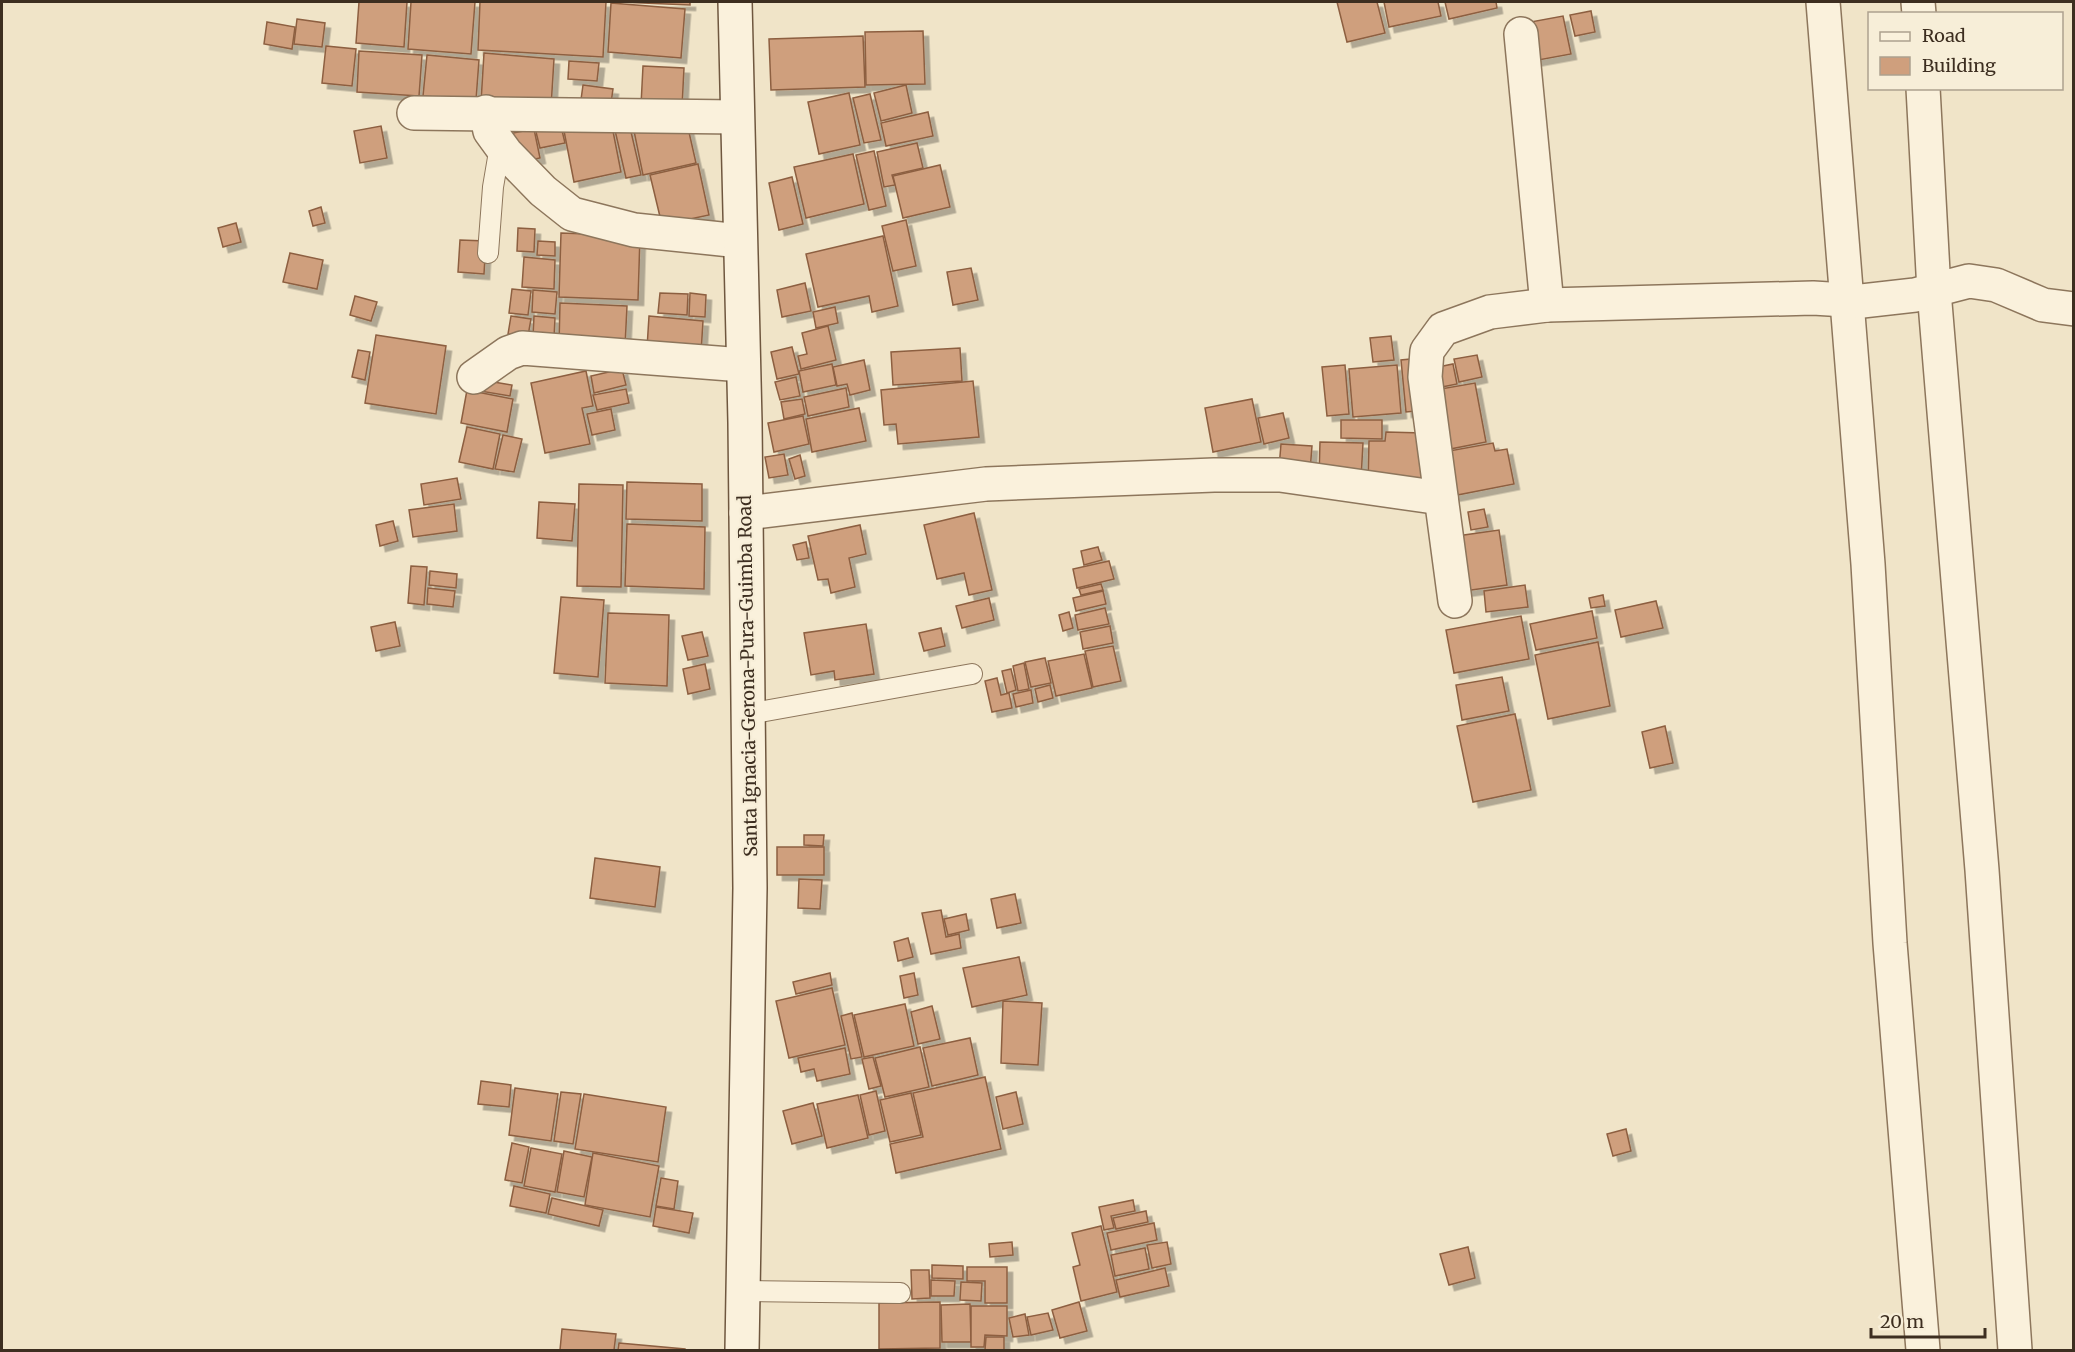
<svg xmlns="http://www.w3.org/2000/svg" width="2075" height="1352" viewBox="0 0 2075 1352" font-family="Merriweather,serif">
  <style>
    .building { fill: #cf9f7d; stroke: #8d5f41; stroke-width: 1.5; filter: url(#shadow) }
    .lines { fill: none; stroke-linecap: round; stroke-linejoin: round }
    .lane-casing { stroke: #8d765c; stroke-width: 22 }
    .street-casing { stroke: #8d765c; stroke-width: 36 }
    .secondary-casing { stroke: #6f573f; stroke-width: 36 }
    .lane { stroke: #faf1dc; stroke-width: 20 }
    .street { stroke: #faf1dc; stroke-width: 33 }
    .secondary { stroke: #faf1dc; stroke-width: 33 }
    .labels { text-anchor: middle; stroke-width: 4.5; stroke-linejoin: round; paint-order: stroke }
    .street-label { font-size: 18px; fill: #3d2e20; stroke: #f7eed8 }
  </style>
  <defs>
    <filter id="shadow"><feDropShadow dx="5.5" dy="5.5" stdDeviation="0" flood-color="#0004"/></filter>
  </defs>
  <rect width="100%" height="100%" fill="#f0e4c8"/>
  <g class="building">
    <polygon points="359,2 407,2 404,47 356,43"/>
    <polygon points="411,2 475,2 471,54 408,49"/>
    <polygon points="480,2 606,2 603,57 478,50"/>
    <polygon points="619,2 690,2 690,5"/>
    <polygon points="1337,2 1377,2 1385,33 1347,42"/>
    <polygon points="1384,2 1438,2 1441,16 1389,27"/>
    <polygon points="1445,2 1496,2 1497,8 1449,19"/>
    <polygon points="611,3 685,9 681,58 608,52"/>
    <polygon points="1591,11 1595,32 1575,36 1570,15"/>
    <polygon points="1563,16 1571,54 1533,61 1525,23"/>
    <polygon points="297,19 325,23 322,47 294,44"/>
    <polygon points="267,22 295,27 292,49 264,44"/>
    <polygon points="923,31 925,84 866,85 865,32"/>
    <polygon points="863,36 865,87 771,90 769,39"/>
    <polygon points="326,46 356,49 352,86 322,83"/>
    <polygon points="359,51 422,55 419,96 357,92"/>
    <polygon points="484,53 554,59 551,107 481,102"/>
    <polygon points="427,55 479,60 476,100 423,96"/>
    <polygon points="569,61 599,63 597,81 568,79"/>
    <polygon points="643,66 684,68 682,107 641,105"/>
    <polygon points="583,85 613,89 610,110 580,107"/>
    <polygon points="906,85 912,113 881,121 874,93"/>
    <polygon points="849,93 860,145 819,154 808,102"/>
    <polygon points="870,94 881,140 864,143 853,98"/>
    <polygon points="928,112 933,136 886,146 881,123"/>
    <polygon points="559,118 565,143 540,148 534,124"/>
    <polygon points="686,119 696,163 643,175 634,131"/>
    <polygon points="611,121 621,172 574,182 564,131"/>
    <polygon points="629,123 641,175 626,178 614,126"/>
    <polygon points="381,126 387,158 360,163 354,131"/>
    <polygon points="534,129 540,158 520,162 513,133"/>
    <polygon points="917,143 923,168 892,175 895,185 884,187 877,152"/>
    <polygon points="874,151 886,206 869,210 856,155"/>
    <polygon points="853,154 864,204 806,218 794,167"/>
    <polygon points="698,164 709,215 662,225 650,175"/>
    <polygon points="940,165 950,207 903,218 893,176"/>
    <polygon points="792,177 803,224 779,230 769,183"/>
    <polygon points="321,207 325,223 313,226 309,211"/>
    <polygon points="906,220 916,266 893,271 882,226"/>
    <polygon points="236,223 241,242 223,247 218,228"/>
    <polygon points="518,228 535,229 534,252 517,251"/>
    <polygon points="561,233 640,236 638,300 559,297"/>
    <polygon points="883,236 898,306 872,312 869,296 818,307 806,254"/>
    <polygon points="460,240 486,241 484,274 458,272"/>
    <polygon points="538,241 555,242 555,256 537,255"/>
    <polygon points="290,253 323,260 317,289 283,282"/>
    <polygon points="524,257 555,260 554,289 522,287"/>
    <polygon points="971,268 978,300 953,305 947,272"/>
    <polygon points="805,283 811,311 782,317 777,290"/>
    <polygon points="512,289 531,291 528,315 509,313"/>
    <polygon points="533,290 557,292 555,314 532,312"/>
    <polygon points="660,293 688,294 687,315 658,313"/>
    <polygon points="690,293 706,295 705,317 689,316"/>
    <polygon points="355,296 377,302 371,321 350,315"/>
    <polygon points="560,303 627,306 625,346 559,344"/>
    <polygon points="835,307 838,323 816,328 813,312"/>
    <polygon points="511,316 531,319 528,336 508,334"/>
    <polygon points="534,316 555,318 554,338 533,336"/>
    <polygon points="649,316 703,321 701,353 647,348"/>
    <polygon points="828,326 836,360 801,369 798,356 807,354 802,333"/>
    <polygon points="376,335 446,346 436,414 365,403"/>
    <polygon points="1391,336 1394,360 1373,362 1370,338"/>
    <polygon points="792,347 799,374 777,379 771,352"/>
    <polygon points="960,348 962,381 893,385 891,352"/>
    <polygon points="358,350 370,352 365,380 352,377"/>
    <polygon points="1477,355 1482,377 1459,382 1454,359"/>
    <polygon points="1420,358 1426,410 1406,412 1401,360"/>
    <polygon points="864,360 870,390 850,395 847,384 837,386 833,367"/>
    <polygon points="832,364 836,385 803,392 799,371"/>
    <polygon points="1453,364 1457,384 1432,389 1428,369"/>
    <polygon points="1345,365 1349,414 1327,416 1322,367"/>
    <polygon points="1397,365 1401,413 1353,417 1349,369"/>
    <polygon points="622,369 626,385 594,393 591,376"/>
    <polygon points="586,371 593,406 582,408 590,444 545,453 531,383"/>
    <polygon points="796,377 800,396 780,400 775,382"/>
    <polygon points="476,379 512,385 510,396 474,390"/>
    <polygon points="973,381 979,437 898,444 896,424 884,425 881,390"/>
    <polygon points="1475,383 1486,442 1440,451 1429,391"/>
    <polygon points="846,388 849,407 808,416 804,397"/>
    <polygon points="626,389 629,403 597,410 593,395"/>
    <polygon points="467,390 513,399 507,432 461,423"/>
    <polygon points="802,399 805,414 784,419 781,402"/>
    <polygon points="1252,399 1261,442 1213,452 1205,408"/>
    <polygon points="859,408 866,441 812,452 806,419"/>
    <polygon points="611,409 615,430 592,435 587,414"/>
    <polygon points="1283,413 1289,438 1264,444 1258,418"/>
    <polygon points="803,416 809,444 774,452 768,423"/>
    <polygon points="1341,420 1382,420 1382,439 1341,438"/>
    <polygon points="467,427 500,434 493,469 459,462"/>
    <polygon points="1386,432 1423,433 1422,486 1368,485 1369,441 1385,441"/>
    <polygon points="503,435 522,439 514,472 495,469"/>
    <polygon points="1320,442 1363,443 1361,479 1319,477"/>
    <polygon points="1493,443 1495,451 1507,449 1514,484 1447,497 1438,453"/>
    <polygon points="1281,444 1312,446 1310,471 1279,468"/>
    <polygon points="784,454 788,475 769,478 765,457"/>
    <polygon points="800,455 805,476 795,479 789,459"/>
    <polygon points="457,478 461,499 424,505 421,484"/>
    <polygon points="627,482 702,484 702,521 626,519"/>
    <polygon points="579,484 623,485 621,587 577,586"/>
    <polygon points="539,502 575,504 572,541 537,538"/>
    <polygon points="454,504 457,531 413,537 409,510"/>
    <polygon points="1484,509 1488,527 1471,530 1468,512"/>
    <polygon points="974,513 992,590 969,595 964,573 937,579 924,525"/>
    <polygon points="393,521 398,541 380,546 376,525"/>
    <polygon points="627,524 705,527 704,589 625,586"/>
    <polygon points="860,525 866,554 849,558 855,587 831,593 828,579 818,580 808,536"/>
    <polygon points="1499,530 1507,585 1457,592 1450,537"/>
    <polygon points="806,542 809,558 797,560 793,545"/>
    <polygon points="1098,547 1102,560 1084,565 1081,551"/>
    <polygon points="1109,561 1114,579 1077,588 1073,569"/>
    <polygon points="411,566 427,567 424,605 408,603"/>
    <polygon points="430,571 457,574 456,588 429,585"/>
    <polygon points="1101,584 1103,590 1081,595 1079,589"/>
    <polygon points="1525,585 1528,607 1486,612 1484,591"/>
    <polygon points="428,588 455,591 453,607 427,604"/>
    <polygon points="1103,591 1106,604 1076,611 1073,598"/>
    <polygon points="1603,595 1605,606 1591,608 1589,598"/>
    <polygon points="561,597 604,600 598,677 554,673"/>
    <polygon points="989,598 994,620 962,628 956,606"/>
    <polygon points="1656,601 1663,628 1621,637 1615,610"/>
    <polygon points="1105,608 1109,624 1078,630 1075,615"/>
    <polygon points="1592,611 1597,638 1536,650 1530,624"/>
    <polygon points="1069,612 1073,628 1063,631 1059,615"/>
    <polygon points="608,613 669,615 667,686 605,683"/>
    <polygon points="1521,616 1529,659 1454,673 1446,630"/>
    <polygon points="395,622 400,646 376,651 371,627"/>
    <polygon points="866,624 874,674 835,680 834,671 811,675 804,633"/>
    <polygon points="1110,626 1113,643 1083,649 1080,632"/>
    <polygon points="941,628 945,646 924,651 919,633"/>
    <polygon points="702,632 708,656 688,660 682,636"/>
    <polygon points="1598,642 1610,706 1548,719 1535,655"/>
    <polygon points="1113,646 1121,681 1093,687 1085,651"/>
    <polygon points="1084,654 1092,688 1056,696 1048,661"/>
    <polygon points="1045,658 1051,683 1031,687 1025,662"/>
    <polygon points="1024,663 1029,689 1018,691 1013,666"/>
    <polygon points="705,664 710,689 688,694 683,669"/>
    <polygon points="1011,669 1016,690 1007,693 1002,671"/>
    <polygon points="1502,677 1509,711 1462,720 1456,685"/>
    <polygon points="997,678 1001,695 1009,693 1012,708 992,712 985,681"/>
    <polygon points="1050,685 1053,698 1038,702 1035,689"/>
    <polygon points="1031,690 1033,703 1016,707 1013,694"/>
    <polygon points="1515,714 1531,790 1473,802 1457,726"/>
    <polygon points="1665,726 1673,763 1650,768 1642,732"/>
    <polygon points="804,835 824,835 823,846 804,845"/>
    <rect x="777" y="847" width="47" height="28"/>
    <polygon points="595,858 660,867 655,907 590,898"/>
    <polygon points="799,879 822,880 820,909 798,908"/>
    <polygon points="1015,894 1021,923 997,928 991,899"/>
    <polygon points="941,910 946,937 959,934 961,948 931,954 922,913"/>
    <polygon points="966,914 969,930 948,935 944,919"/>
    <polygon points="908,938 913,957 898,961 894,942"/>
    <polygon points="1019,957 1027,995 972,1007 963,968"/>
    <polygon points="830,973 832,985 796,994 793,982"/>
    <polygon points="914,973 918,995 904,998 900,976"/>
    <polygon points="832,988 845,1045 789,1058 776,1001"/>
    <polygon points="1003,1001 1042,1003 1038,1065 1001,1063"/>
    <polygon points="905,1004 914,1046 864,1057 854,1015"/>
    <polygon points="932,1006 940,1039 918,1044 911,1012"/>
    <polygon points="852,1013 862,1057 851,1059 841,1016"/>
    <polygon points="970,1038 978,1075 932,1086 923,1048"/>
    <polygon points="920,1047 929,1087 885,1097 875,1058"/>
    <polygon points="845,1048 850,1074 817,1081 814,1069 801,1072 798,1058"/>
    <polygon points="873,1057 881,1086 869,1089 862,1059"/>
    <polygon points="985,1077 1001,1149 896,1173 890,1144 923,1137 913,1093"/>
    <polygon points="481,1081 511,1085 509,1107 478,1104"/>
    <polygon points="515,1088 558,1094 551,1141 509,1135"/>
    <polygon points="876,1091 885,1131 869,1135 860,1095"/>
    <polygon points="561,1092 581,1094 573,1144 554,1141"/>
    <polygon points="1016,1092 1023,1124 1003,1129 996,1097"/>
    <polygon points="911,1093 921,1135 890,1142 880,1100"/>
    <polygon points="584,1094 666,1107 658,1162 575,1149"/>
    <polygon points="858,1095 868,1138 827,1148 817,1104"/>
    <polygon points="813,1103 822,1136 792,1144 783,1111"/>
    <polygon points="1626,1129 1631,1151 1613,1156 1607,1134"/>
    <polygon points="512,1143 529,1147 522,1183 505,1180"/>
    <polygon points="531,1148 562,1154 555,1192 524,1186"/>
    <polygon points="564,1151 592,1157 584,1197 557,1192"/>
    <polygon points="593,1153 659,1166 650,1217 585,1205"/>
    <polygon points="661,1178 678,1181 674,1209 656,1206"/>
    <polygon points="514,1186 550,1194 546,1213 510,1206"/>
    <polygon points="552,1198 603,1210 599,1226 548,1214"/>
    <polygon points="1133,1200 1135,1211 1111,1216 1114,1228 1104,1230 1099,1207"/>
    <polygon points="656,1207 693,1213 689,1233 653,1226"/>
    <polygon points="1146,1211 1148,1222 1116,1229 1113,1218"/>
    <polygon points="1154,1223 1157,1240 1111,1250 1107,1233"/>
    <polygon points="1101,1226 1117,1292 1081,1301 1073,1267 1080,1265 1072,1233"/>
    <polygon points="1012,1242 1013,1255 990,1257 989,1244"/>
    <polygon points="1167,1242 1171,1264 1152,1268 1147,1245"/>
    <polygon points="1468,1247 1475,1278 1449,1285 1440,1254"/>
    <polygon points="1145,1248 1149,1269 1115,1276 1111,1255"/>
    <polygon points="932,1265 963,1266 963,1279 932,1278"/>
    <polygon points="967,1267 1007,1267 1007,1303 985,1303 985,1281 967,1281"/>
    <polygon points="1165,1268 1169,1286 1120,1297 1116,1280"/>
    <polygon points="911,1270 929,1270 930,1298 912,1299"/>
    <polygon points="931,1280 955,1281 954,1296 931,1296"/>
    <polygon points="961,1282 982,1283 981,1301 960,1300"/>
    <polygon points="940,1302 940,1348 879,1349 879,1303"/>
    <polygon points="1079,1302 1087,1331 1060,1338 1052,1310"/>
    <polygon points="970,1304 971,1342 942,1342 941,1305"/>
    <polygon points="971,1306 1007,1306 1007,1336 985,1335 984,1347 971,1347"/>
    <polygon points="1048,1313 1053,1330 1031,1335 1027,1317"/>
    <polygon points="1025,1314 1029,1335 1013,1337 1009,1318"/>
    <polygon points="562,1329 616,1334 614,1350 560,1350"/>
    <polygon points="986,1337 1004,1337 1004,1350 985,1350"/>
    <polygon points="619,1343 685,1349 685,1350 618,1350"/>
  </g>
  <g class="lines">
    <g class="lane-casing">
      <g id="lane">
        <polyline points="488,253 493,187 500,146"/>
        <polyline points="748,714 972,674"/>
        <polyline points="743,1291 900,1293"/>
      </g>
    </g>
    <g class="street-casing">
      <g id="street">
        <polyline points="1823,2 1868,564 1890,943 1923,1350"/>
        <polyline points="1918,2 1919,14"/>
        <polyline points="1521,34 1547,305"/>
        <polyline points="1923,88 1934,291 1982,870 2015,1350"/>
        <polyline points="486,112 490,131 506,153 543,191 572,214 634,230 740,241"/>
        <polyline points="414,113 737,117"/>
        <polyline points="474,377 508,353 522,348 743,365"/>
        <polyline points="746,513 986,484 1214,475 1280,475 1441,498"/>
        <polyline points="1455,601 1425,377 1427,351 1443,329 1490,312 1547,305 1813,298 1862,301 1915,295 1969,281 1996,285 2043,305 2074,309"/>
      </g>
    </g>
    <g class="secondary-casing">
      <polyline id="secondary" points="735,2 745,422 750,888 742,1350"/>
    </g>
    <use href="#lane" class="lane"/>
    <use href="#street" class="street"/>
    <use href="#secondary" class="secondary"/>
  </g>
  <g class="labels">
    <g class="street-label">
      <text transform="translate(748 676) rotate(-91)" y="6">Santa Ignacia-Gerona-Pura-Guimba Road</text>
    </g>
  </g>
  <rect width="2075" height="1352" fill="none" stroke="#3d2e20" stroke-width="6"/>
  <rect x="1868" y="12" width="195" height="78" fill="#f7eed8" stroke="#ada18e" stroke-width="1.5"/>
  <rect x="1880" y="32" width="30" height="9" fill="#faf1dc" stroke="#ada18e" stroke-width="1.5"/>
  <text x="1922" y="42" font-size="18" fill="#3d2e20">Road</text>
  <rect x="1880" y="57" width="30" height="18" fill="#cf9f7d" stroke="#ada18e" stroke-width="1.5"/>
  <text x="1922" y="72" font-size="18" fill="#3d2e20">Building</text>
  <path d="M1871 1328v9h114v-9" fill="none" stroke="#3d2e20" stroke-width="3"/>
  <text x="1880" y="1328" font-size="18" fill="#3d2e20" stroke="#f7eed8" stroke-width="4.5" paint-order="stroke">20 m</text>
</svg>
